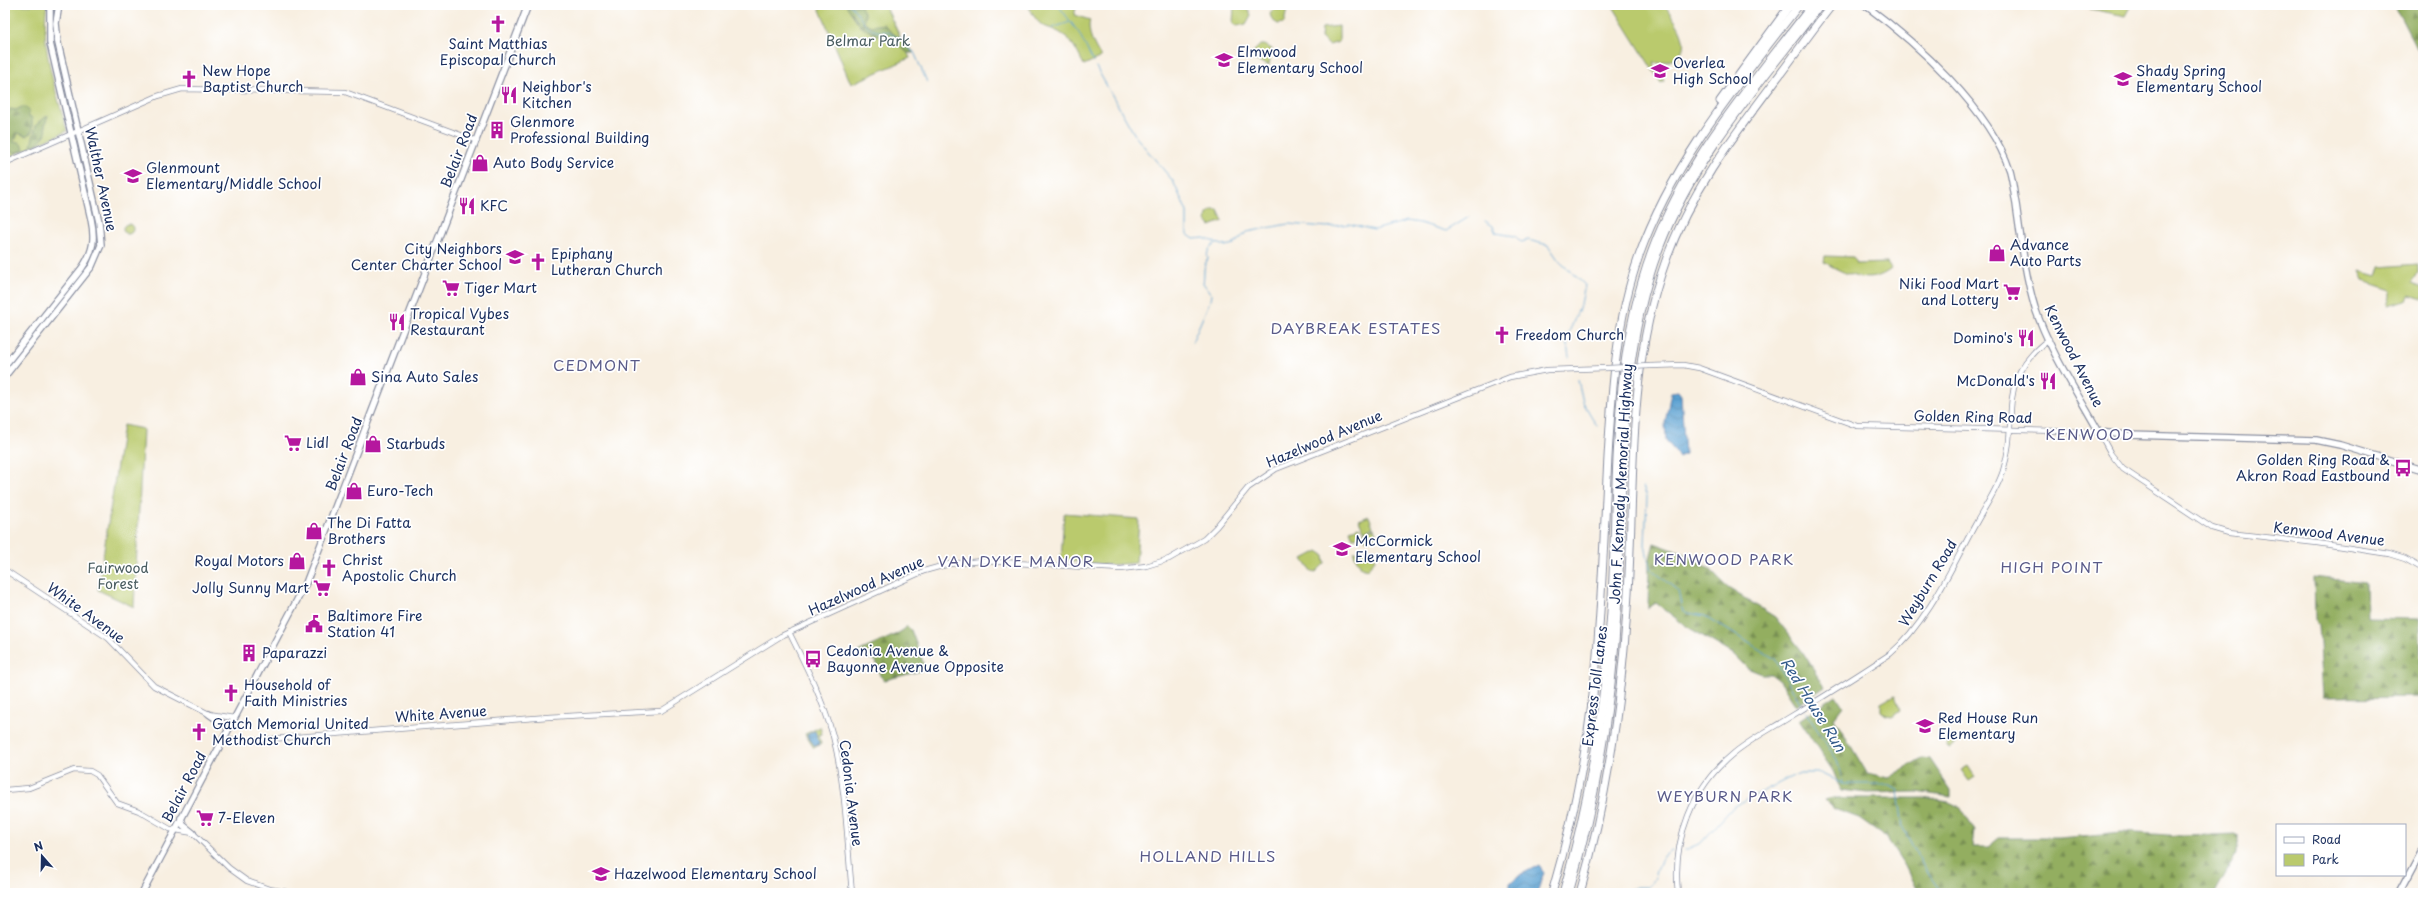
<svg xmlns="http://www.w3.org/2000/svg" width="2428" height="898" viewBox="0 0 2428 898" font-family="'Playpen Sans',sans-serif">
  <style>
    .green { fill: #baca6d; stroke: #6a7c66 }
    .forest { fill: url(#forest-firs); stroke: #576e5f }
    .water { fill: url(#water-waves); stroke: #3c6898 }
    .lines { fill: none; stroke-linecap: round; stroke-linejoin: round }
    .stream { stroke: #5ca1d1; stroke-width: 1 }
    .minor-casing { stroke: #8a8fa0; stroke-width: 6 }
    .major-casing { stroke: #8a8fa0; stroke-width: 8 }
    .highway-casing { stroke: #8a8fa0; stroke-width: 9 }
    .minor { stroke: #fff; stroke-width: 4.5 }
    .major { stroke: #fff; stroke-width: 5.5 }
    .highway { stroke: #fff; stroke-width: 7 }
    .minor-bridge-casing { stroke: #8a8fa0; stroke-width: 6; stroke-linecap: butt }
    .minor-bridge { stroke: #fff; stroke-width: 4.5 }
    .labels { text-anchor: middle; stroke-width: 3.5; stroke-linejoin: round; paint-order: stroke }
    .park-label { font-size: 14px; fill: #4b5e62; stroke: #fff }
    .poi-label { font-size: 14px; fill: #1b2f5e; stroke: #fff; text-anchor: start }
    .street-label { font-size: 14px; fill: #1b2f5e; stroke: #fff }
    .neighbourhood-label { font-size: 15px; letter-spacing: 1px; fill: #5a5b89; stroke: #fff }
    .water-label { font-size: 15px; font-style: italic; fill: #355d8c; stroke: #fff }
  </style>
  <defs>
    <pattern id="forest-firs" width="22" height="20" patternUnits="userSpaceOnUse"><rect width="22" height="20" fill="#93ae60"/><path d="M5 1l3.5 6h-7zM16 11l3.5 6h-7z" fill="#778e52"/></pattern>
    <pattern id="water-waves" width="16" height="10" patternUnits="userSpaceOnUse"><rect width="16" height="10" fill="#5ca1d1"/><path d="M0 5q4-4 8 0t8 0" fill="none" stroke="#4b84ad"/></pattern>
  </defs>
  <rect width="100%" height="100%" fill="#fff"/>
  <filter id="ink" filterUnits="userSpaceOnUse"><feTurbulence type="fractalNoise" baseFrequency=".025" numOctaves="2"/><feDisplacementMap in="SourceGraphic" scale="8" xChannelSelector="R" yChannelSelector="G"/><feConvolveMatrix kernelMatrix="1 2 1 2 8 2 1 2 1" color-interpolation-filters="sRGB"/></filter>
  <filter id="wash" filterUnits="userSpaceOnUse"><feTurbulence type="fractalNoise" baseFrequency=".012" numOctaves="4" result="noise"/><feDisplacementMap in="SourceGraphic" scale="16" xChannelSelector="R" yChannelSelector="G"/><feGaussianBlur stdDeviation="0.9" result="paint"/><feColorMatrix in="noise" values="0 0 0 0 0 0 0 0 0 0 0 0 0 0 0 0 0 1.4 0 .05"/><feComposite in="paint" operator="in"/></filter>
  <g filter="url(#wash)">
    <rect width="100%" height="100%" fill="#f8efe1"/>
    <g class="green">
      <path d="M 5,5 L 47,5 C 40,48 56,89 67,131 L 5,159 Z"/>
      <polygon points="818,5 885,5 910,58 851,84"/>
      <path d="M 1028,5 L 1077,5 L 1074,15 L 1090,20 C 1086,32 1095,47 1101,57 L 1084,65 C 1079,56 1074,43 1065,36 C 1045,22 1042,34 1028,5 Z"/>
      <path d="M 1612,5 L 1665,5 C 1670,14 1679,25 1682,35 C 1689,56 1670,64 1653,63 L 1664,81 L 1661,83 Z"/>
      <polygon points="2089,5 2132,5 2126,16 2090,9"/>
      <polygon points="1234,6 1249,10 1251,15 1246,24 1237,26 1233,23"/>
      <polygon points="1274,9 1287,9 1284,23 1278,24 1272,20 1270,14"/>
      <polygon points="1339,26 1339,42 1329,45 1321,38 1322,28"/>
      <polygon points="1260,45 1264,45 1272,49 1269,65 1254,60 1253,52"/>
      <circle cx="1223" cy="63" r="5"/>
      <polygon points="1212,210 1218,210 1223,221 1210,226 1206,221 1207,214"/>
      <circle cx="128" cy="229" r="5"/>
      <path d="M 1825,256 L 1853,257 L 1856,264 L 1887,263 L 1891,269 C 1869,287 1845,274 1824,262 Z"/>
      <polygon points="2418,264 2418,273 2412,283 2423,287 2423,299 2408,295 2406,301 2387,306 2392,290 2364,281 2360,271 2377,276 2380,267"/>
      <polygon points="123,425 143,429 134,607 98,590"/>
      <polygon points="1064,513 1139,519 1136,563 1110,565 1061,560"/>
      <polygon points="1369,516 1373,527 1364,531 1359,520"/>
      <polygon points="1359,527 1361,537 1353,538 1350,530"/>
      <polygon points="1374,528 1377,536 1366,540 1363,533"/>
      <polygon points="1370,549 1373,552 1375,560 1367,569 1361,567 1354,554 1355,551 1358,552"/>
      <polygon points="1318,551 1324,555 1325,563 1316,572 1311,571 1303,559"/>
      <polygon points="1895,695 1900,710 1892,716 1886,715 1881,711 1881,703"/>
      <polygon points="820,727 822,734 819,735 821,744 814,748 805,734"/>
      <polygon points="1956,737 1959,741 1949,748 1946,744"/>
      <polygon points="1968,766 1975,777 1969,781 1961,770"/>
    </g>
    <g class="forest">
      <path d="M 846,5 L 860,5 L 865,14 L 864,22 L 871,26 L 884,24 C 891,35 907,40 913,53 L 908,53 L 887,36 L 879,36 L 861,27 Z"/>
      <polygon points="2394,5 2423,5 2423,50 2418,51"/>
      <polygon points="22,107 26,107 30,112 27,115 32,118 32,132 26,136 18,133 16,139 13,139 13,142 19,142 23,146 24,150 15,153 5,149 5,119 10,109 16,110"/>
      <polygon points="48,115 45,125 46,134 38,143 31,146 36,125"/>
      <polygon points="1654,543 1690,556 1711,570 1728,588 1775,617 1802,651 1825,687 1796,706 1780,681 1771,674 1762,674 1747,668 1733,654 1686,626 1656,603 1648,608 1649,562"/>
      <polygon points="2314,577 2366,583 2367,618 2420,619 2421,697 2323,698 2319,625 2315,619"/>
      <path d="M 907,626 L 911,630 L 924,665 L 924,670 L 885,680 L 880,676 L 876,661 L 858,654 L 858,652 C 869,646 904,633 907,626 Z"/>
      <polygon points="1836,695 1843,706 1834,718 1867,773 1889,778 1922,758 1930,759 1951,790 1951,797 1917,792 1867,793 1841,790 1833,771 1799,720"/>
      <polygon points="1833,798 1923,798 1949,802 1960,807 1975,831 1973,847 1988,847 1999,838 2060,838 2122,832 2183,836 2237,834 2237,853 2215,893 2067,893 2059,889 2053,893 1918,893 1905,866 1886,837 1859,818 1834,809 1825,800"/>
    </g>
    <g class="water">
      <polygon points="1678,391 1681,395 1685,454 1679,457 1666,440 1665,423 1671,392"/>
      <polygon points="815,731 819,744 815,746 807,735"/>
      <polygon points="1539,865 1544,872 1537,893 1510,893 1510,883 1518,876"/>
    </g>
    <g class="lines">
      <g class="stream">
        <path d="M 850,5 C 860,14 862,26 876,31 C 880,32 885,31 888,32 C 894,35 895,38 902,38 L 905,46 L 914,52 L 927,82"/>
        <polyline points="1058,5 1079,33 1093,61"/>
        <polyline points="1052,28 1070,22"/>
        <polyline points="1096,67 1136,137 1173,181 1187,212 1187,234 1194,239 1204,238 1225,246 1234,244 1247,232 1288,224 1327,227 1349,224 1374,230 1407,221 1420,223 1446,231 1469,217"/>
        <polyline points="1485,221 1493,226 1496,233 1515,236 1521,242 1528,240 1548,245 1559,261 1585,285 1581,304 1566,339 1569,357"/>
        <path d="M 1192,342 L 1210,301 L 1211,294 L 1203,283 C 1205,275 1202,267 1208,259 C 1206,252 1209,248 1215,244"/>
        <polyline points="1578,380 1583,402 1597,426"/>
        <polyline points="1643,487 1647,496 1645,545 1650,568 1678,591 1682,609 1687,613 1705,616 1775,659 1802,706"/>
        <polyline points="1805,711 1837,760 1843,784 1885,784 1898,790 1903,828 1926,871 1942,893"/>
        <polyline points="1685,850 1701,843 1734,806 1793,776 1800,773 1820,773 1843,784"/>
        <polyline points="1624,893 1636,887 1648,887 1654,880 1662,857 1672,851"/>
      </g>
    </g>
  </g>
  <g filter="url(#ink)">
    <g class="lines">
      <g class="minor-casing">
        <g id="minor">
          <polyline points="5,163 158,96 182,89 345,92 477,141"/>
          <polyline points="1650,366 1683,365 1699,368 1857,426 2099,432 2111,454 2123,469 2212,528 2229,533 2317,543 2389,554 2405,559 2423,569"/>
          <polyline points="5,570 108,638 154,686 209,714 234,718"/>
          <path d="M 789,632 C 806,666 823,700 833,736 C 846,787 847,841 852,893"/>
          <polyline points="223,740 247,741 548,717 661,711 781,636 924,571 949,564 982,561 1121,569 1146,566 1169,559 1204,539 1216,527 1248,488 1276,469 1510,377 1547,370 1608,368"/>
          <polyline points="5,790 29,788 74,770 90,771 97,775 117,803 139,811 170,829 193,833 229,868 247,881 269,889 293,893"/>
          <path d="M 1678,893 C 1672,840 1692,787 1734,753 C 1751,739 1771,729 1790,717 C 1823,697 1857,676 1890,654 C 1926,624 1952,567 1975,525 C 1984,508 1997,490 2003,471 C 2020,417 1994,380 2049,339"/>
        </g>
      </g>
      <g class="major-casing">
        <g id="major">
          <path d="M 1865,5 C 1917,43 1990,109 2010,171 C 2013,182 2014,194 2016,204 C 2021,239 2025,275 2035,308 C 2050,352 2077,392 2099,432 L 2127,435 L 2316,440 L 2340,445 L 2423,470"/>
          <path d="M 5,365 L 82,268 C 94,251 95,238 91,219 L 50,43 L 50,5"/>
          <polyline points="5,376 92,266 101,245 99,222 58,43 56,23 59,5"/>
          <polyline points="209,714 229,728"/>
          <polyline points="181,818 183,825 193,833"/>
          <polyline points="142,893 306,583 528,5"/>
          <polyline points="2399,893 2423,848"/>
        </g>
      </g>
      <g class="highway-casing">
        <g id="highway">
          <polyline points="1720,101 1790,5"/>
          <path d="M 1552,893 C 1577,807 1594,717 1599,627 C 1603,570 1605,514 1608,457 C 1612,388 1616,321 1639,256 C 1673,161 1738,84 1799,5"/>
          <path d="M 1563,893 C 1591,797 1606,698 1612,598 C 1618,482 1611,361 1652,251 C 1686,158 1753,83 1812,5"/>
          <path d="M 1569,893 C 1597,797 1613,697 1618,598 C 1624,481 1617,357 1660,246 C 1695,155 1762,81 1820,5"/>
          <path d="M 1580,893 C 1610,789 1624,682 1629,574 C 1634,470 1629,363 1665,263 C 1689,194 1731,139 1775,81 C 1794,56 1812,30 1832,5"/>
        </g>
      </g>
      <use href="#minor" class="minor"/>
      <use href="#major" class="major"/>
      <use href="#highway" class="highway"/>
      <g class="minor-bridge-casing">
        <polyline id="minor-bridge" points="1608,368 1650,366"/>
      </g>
      <use href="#minor-bridge" class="minor-bridge"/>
    </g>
  </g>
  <defs>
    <g id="church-bare" transform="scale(1.38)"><path d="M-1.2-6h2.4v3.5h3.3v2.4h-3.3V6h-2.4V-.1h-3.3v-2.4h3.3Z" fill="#b5179e" stroke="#fff" stroke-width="2.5" paint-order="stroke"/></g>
    <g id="school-bare" transform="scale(1.38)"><path d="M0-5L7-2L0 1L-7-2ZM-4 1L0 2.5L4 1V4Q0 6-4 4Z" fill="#b5179e" stroke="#fff" stroke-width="2.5" paint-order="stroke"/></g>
    <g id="restaurant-bare" transform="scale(1.38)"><path d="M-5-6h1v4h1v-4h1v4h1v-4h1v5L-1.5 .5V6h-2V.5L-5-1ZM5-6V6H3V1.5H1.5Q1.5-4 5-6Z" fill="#b5179e" stroke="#fff" stroke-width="2.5" paint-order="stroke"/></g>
    <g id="building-bare" transform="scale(1.38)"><path d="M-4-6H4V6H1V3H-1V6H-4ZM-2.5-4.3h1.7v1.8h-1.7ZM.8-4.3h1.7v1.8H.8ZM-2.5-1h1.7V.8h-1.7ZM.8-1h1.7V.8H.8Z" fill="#b5179e" stroke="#fff" stroke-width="2.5" paint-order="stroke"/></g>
    <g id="shop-bare" transform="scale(1.38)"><path d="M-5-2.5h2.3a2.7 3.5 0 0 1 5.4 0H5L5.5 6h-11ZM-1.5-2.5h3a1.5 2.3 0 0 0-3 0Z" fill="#b5179e" stroke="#fff" stroke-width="2.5" paint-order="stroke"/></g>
    <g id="supermarket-bare" transform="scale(1.38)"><path d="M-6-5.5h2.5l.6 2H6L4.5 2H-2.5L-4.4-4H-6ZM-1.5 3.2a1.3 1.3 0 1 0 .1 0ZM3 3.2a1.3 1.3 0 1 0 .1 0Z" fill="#b5179e" stroke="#fff" stroke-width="2.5" paint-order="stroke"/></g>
    <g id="bus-bare" transform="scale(1.38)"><path d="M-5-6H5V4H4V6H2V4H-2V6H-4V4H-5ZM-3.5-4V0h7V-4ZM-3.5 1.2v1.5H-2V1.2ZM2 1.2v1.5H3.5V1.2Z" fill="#b5179e" stroke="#fff" stroke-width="2.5" paint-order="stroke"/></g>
    <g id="civic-bare" transform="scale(1.38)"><path d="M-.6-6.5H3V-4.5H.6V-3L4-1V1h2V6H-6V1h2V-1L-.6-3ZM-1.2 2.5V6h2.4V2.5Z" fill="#b5179e" stroke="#fff" stroke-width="2.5" paint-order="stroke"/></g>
  </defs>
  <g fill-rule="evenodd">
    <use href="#church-bare" x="498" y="24"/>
    <use href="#school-bare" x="1224" y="60"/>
    <use href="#school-bare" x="1660" y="71"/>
    <use href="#church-bare" x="189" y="79"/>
    <use href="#school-bare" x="2123" y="79"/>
    <use href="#restaurant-bare" x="509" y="95"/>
    <use href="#building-bare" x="497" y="130"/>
    <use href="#shop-bare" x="480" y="163"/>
    <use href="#school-bare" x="133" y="176"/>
    <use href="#restaurant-bare" x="467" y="206"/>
    <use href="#shop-bare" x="1997" y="253"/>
    <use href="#school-bare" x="515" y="257"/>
    <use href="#church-bare" x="538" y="262"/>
    <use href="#supermarket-bare" x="451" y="288"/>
    <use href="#supermarket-bare" x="2012" y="292"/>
    <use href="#restaurant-bare" x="397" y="322"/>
    <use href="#church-bare" x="1502" y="335"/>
    <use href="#restaurant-bare" x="2026" y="338"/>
    <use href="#shop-bare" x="358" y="377"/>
    <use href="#restaurant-bare" x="2048" y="381"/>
    <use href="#supermarket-bare" x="293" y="443"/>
    <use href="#shop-bare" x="373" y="444"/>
    <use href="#bus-bare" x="2403" y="468"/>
    <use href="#shop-bare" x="354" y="491"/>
    <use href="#shop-bare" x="314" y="531"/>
    <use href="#school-bare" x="1342" y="549"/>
    <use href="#shop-bare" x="297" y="561"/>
    <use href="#church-bare" x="329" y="568"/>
    <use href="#supermarket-bare" x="322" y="588"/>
    <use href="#civic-bare" x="314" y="624"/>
    <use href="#building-bare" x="249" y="653"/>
    <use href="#bus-bare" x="813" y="659"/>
    <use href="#church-bare" x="231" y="693"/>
    <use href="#school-bare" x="1925" y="726"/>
    <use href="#church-bare" x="199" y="732"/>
    <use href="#supermarket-bare" x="205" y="818"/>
    <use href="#school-bare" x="601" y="874"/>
  </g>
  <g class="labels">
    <g class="park-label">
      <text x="868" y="46">Belmar Park</text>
      <text x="118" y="573">Fairwood<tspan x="118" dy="16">Forest</tspan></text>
    </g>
    <g class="poi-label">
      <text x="498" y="49" text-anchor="middle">Saint Matthias<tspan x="498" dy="16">Episcopal Church</tspan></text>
      <text x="1237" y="57">Elmwood<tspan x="1237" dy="16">Elementary School</tspan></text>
      <text x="1673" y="68">Overlea<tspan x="1673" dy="16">High School</tspan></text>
      <text x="202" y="76">New Hope<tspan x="202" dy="16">Baptist Church</tspan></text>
      <text x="2136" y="76">Shady Spring<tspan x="2136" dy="16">Elementary School</tspan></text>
      <text x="522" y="92">Neighbor's<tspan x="522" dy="16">Kitchen</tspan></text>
      <text x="510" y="127">Glenmore<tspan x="510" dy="16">Professional Building</tspan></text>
      <text x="493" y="168">Auto Body Service</text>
      <text x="146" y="173">Glenmount<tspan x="146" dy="16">Elementary/Middle School</tspan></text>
      <text x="480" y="211">KFC</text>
      <text x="2010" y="250">Advance<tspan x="2010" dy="16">Auto Parts</tspan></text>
      <text x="502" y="254" text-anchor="end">City Neighbors<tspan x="502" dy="16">Center Charter School</tspan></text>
      <text x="551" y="259">Epiphany<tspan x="551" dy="16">Lutheran Church</tspan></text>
      <text x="1999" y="289" text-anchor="end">Niki Food Mart<tspan x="1999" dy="16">and Lottery</tspan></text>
      <text x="464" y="293">Tiger Mart</text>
      <text x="410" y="319">Tropical Vybes<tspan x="410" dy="16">Restaurant</tspan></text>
      <text x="1515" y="340">Freedom Church</text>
      <text x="2013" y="343" text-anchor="end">Domino's</text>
      <text x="371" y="382">Sina Auto Sales</text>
      <text x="2035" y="386" text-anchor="end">McDonald's</text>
      <text x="306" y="448">Lidl</text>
      <text x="386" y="449">Starbuds</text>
      <text x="2390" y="465" text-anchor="end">Golden Ring Road &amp;<tspan x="2390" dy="16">Akron Road Eastbound</tspan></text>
      <text x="367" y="496">Euro-Tech</text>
      <text x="327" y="528">The Di Fatta<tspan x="327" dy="16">Brothers</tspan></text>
      <text x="1355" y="546">McCormick<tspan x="1355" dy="16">Elementary School</tspan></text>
      <text x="342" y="565">Christ<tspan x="342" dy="16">Apostolic Church</tspan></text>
      <text x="284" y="566" text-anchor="end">Royal Motors</text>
      <text x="309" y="593" text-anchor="end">Jolly Sunny Mart</text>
      <text x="327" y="621">Baltimore Fire<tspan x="327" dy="16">Station 41</tspan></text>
      <text x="826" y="656">Cedonia Avenue &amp;<tspan x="826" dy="16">Bayonne Avenue Opposite</tspan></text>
      <text x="262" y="658">Paparazzi</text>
      <text x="244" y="690">Household of<tspan x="244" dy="16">Faith Ministries</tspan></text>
      <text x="1938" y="723">Red House Run<tspan x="1938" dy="16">Elementary</tspan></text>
      <text x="212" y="729">Gatch Memorial United<tspan x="212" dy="16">Methodist Church</tspan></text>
      <text x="218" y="823">7-Eleven</text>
      <text x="614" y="879">Hazelwood Elementary School</text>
    </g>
    <g class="street-label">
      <text transform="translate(459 151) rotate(-69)" y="5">Belair Road</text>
      <text transform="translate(101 179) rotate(78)" y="5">Walther Avenue</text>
      <text transform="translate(2074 356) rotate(63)" y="5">Kenwood Avenue</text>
      <text transform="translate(1973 417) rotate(1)" y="5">Golden Ring Road</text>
      <text transform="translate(1324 439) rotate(-23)" y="5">Hazelwood Avenue</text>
      <text transform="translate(344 454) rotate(-69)" y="5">Belair Road</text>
      <text transform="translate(1621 484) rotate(-87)" y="5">John F. Kennedy Memorial Highway</text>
      <text transform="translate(2329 534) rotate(7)" y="5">Kenwood Avenue</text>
      <text transform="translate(1928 583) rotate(-59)" y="5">Weyburn Road</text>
      <text transform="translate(866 586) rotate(-24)" y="5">Hazelwood Avenue</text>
      <text transform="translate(86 613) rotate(36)" y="5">White Avenue</text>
      <text transform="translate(1595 686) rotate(-83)" y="5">Express Toll Lanes</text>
      <text transform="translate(441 714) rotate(-4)" y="5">White Avenue</text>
      <text transform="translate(184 787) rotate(-62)" y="5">Belair Road</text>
      <text transform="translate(851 793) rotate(83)" y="5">Cedonia Avenue</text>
    </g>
    <g class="neighbourhood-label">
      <text x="1356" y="334">DAYBREAK ESTATES</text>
      <text x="597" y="371">CEDMONT</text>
      <text x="2090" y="440">KENWOOD</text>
      <text x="1724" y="565">KENWOOD PARK</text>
      <text x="1016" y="567">VAN DYKE MANOR</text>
      <text x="2052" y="573">HIGH POINT</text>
      <text x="1725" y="802">WEYBURN PARK</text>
      <text x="1208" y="862">HOLLAND HILLS</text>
    </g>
    <g class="water-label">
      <text transform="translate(1813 705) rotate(58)" y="5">Red House Run</text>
    </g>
  </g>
  <rect width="2428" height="898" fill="none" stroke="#fff" stroke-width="20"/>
  <rect x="2276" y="824" width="130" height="52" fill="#ffffff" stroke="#a4acbf"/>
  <rect x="2284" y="837" width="20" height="6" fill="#ffffff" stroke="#a4acbf"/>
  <text x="2312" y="844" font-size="12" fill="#1b2f5e">Road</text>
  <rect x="2284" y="854" width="20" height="12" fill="#baca6d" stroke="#a4acbf"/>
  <text x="2312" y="864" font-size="12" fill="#1b2f5e">Park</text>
  <g transform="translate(42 856) rotate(340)" stroke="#ffffff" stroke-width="3" paint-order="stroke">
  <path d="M0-3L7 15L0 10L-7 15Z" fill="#1b2f5e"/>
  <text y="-6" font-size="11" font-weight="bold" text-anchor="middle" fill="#1b2f5e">N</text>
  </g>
</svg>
